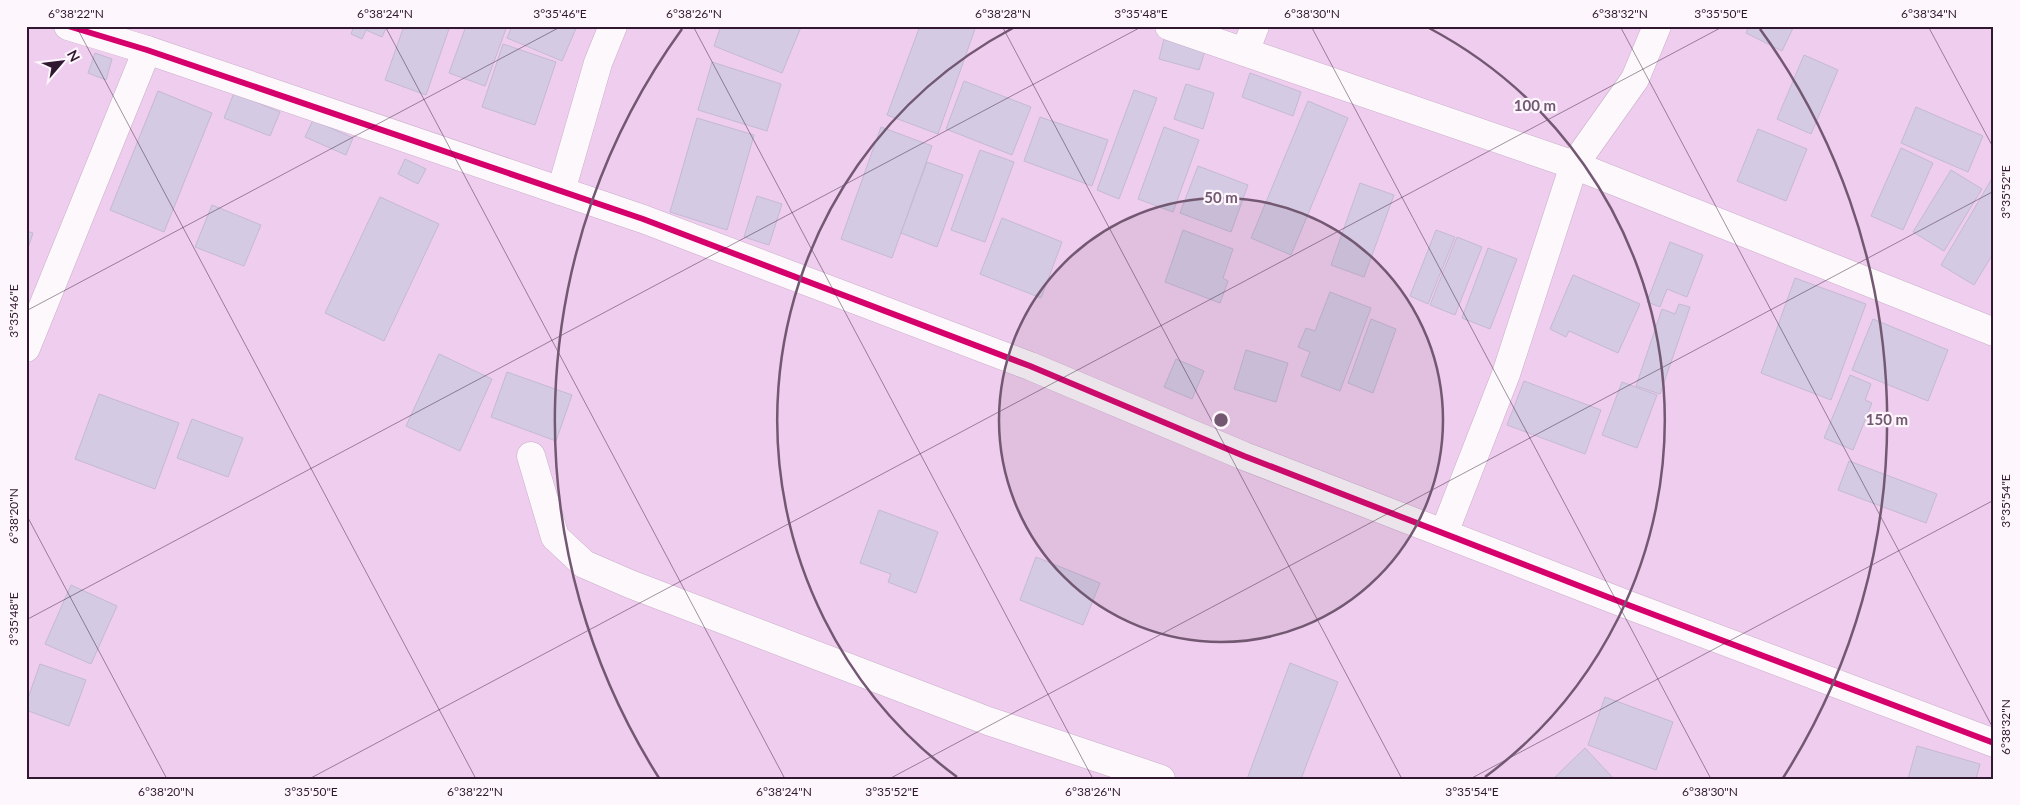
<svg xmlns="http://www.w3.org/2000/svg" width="2020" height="805" viewBox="0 0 2020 805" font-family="Lato,sans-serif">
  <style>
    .building { fill: #d5cae4; stroke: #c4b9d5 }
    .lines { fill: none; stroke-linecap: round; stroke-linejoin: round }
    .minor-casing { stroke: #c9aec8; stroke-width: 29 }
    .minor { stroke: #fdf8fc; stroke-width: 28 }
    .cycleway-casing { stroke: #fdf6fc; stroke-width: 9 }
    .cycleway { stroke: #d6006c; stroke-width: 6 }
    .ticks { fill: none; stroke: #301930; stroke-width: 1; stroke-opacity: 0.45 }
    .ring { fill: none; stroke: #735872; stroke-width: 2.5 }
    .centre { fill: #735872; stroke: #fdf6fc; stroke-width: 2.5 }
    .ring-label { font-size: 15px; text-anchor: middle; font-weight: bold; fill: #735872; stroke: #fdf6fc; stroke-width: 4.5; stroke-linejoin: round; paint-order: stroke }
    .neatline { fill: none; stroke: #301930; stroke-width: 2 }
    .ticks-label { font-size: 12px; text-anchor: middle; fill: #301930 }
  </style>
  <rect width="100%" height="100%" fill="#efcdee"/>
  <g class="building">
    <polygon points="354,26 387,26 382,37 366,30 362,39 351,34"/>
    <polygon points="404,26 450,26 426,95 385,80"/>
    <polygon points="466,26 507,26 485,86 449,73"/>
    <polygon points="512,26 577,26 562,61 507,38"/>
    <polygon points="721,26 798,26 801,27 782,73 714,46"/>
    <polygon points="920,26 976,26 938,134 887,115"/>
    <polygon points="1749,26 1794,26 1782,51 1746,33"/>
    <polygon points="1164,39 1205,51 1199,70 1159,59"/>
    <polygon points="503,44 556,62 535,125 482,107"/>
    <polygon points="95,53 112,59 106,80 88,73"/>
    <polygon points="1804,55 1838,70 1811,134 1777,119"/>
    <polygon points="712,62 781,84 767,131 698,110"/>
    <polygon points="1250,73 1301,92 1293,116 1242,97"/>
    <polygon points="964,81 1031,107 1012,155 946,129"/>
    <polygon points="1186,84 1214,93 1203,129 1174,119"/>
    <polygon points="1134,90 1157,98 1119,199 1097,190"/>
    <polygon points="158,91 212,113 164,232 110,210"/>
    <polygon points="234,93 280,112 270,136 224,118"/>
    <polygon points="1308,101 1348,118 1291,255 1251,238"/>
    <polygon points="1916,107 1983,136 1968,172 1901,143"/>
    <polygon points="1040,117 1108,140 1092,186 1024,161"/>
    <polygon points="697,118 754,135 727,230 670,212"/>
    <polygon points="313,120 353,138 346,155 305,137"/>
    <polygon points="881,127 932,146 892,258 841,239"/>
    <polygon points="1164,127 1199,140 1173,212 1138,199"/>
    <polygon points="1758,129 1807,149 1786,201 1737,181"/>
    <polygon points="1901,148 1933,163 1903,230 1871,216"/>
    <polygon points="980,150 1014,162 985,242 951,230"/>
    <polygon points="405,159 426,169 418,184 398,174"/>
    <polygon points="927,162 963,175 937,247 901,233"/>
    <polygon points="1198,166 1248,185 1231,232 1180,213"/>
    <polygon points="1951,170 1982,189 1944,251 1913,232"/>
    <polygon points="1994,175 1994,252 1974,285 1941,265"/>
    <polygon points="1360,183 1394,195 1364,277 1331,265"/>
    <polygon points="757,196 782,204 769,245 744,237"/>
    <polygon points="380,197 439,224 384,341 325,313"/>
    <polygon points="212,205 261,225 244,266 195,247"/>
    <polygon points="1002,218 1062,242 1041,298 980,274"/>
    <polygon points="1183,230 1233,249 1223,278 1228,281 1220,303 1165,282"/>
    <polygon points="1436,230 1455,237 1428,304 1410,296"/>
    <polygon points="26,231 33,233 26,254"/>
    <polygon points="1457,237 1482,247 1455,315 1430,305"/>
    <polygon points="1670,242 1703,255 1687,297 1667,289 1660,307 1647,302"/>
    <polygon points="1488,248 1517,259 1490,329 1462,318"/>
    <polygon points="1573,275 1640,304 1618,353 1569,331 1566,337 1550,329"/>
    <polygon points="1795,278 1866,304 1831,400 1761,373"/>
    <polygon points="1330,292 1371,308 1340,391 1301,376 1310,352 1298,347 1306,328 1315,331"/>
    <polygon points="1679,304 1690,307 1660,394 1636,386 1662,309 1675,314"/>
    <polygon points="1371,319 1396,329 1373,393 1348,383"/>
    <polygon points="1873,319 1948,350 1928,401 1852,370"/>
    <polygon points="1246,350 1288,363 1276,402 1234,389"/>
    <polygon points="439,354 492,379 460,451 406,426"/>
    <polygon points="1176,359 1204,371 1192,399 1164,387"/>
    <polygon points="507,372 572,395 556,441 491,417"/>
    <polygon points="1850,375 1871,384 1865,400 1872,403 1853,450 1824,438"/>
    <polygon points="1524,381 1601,410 1585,454 1507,425"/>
    <polygon points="1622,382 1657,395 1637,448 1602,435"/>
    <polygon points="99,394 179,423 155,489 75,459"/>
    <polygon points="192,419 243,438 228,477 177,458"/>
    <polygon points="1849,461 1937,494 1926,523 1838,490"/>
    <polygon points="879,510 938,532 916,593 888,582 891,574 860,563"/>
    <polygon points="1036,557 1100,583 1083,625 1020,600"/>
    <polygon points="71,585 117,606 91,664 45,644"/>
    <polygon points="1290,663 1338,682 1301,779 1247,779"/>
    <polygon points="40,664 86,680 69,726 26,710 26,704"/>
    <polygon points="1605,697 1673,722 1656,770 1588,745"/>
    <polygon points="1917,746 1980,764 1976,779 1908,779"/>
    <polygon points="1585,748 1614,779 1553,779"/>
  </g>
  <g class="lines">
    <g class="minor-casing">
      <g id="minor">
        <polyline points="68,26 147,50 643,219 1030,366 1244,456 1631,606 1994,743"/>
        <polyline points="1169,26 1574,165 1506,374 1444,533"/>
        <polyline points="1657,26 1635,79 1574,165 1994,332"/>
        <polyline points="1245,52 1255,26"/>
        <polyline points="561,191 598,63 613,26"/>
        <polyline points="26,348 147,50"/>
        <polyline points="531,456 555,537 584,564 630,584 988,721 1161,779"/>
      </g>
    </g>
    <use href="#minor" class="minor"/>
    <g class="cycleway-casing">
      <polyline id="cycleway" points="68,26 147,50 643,219 1030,366 1244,456 1631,606 1994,743"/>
    </g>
    <use href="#cycleway" class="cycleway"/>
  </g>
  <path class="ticks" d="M 76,26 L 476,779M 385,26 L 785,779M 693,26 L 1093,779M 1002,26 L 1402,779M 1311,26 L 1711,779M 1620,26 L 1994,730M 1928,26 L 1994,149M 26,311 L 562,26M 26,514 L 167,779M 26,620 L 1143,26M 309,779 L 1724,26M 889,779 L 1994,191M 1470,779 L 1994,500"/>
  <circle cx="1221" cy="420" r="222" fill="#735872" fill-opacity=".12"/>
  <g class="ring">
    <circle cx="1221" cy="420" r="222"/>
    <path d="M957 777A444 444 0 0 1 1013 28M1429 28A444 444 0 0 1 1485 777"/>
    <path d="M659 778A666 666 0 0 1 682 29M1760 29A666 666 0 0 1 1783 778"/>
  </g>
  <circle cx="1221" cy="420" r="8" class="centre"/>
  <g class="ring-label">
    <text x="1535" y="111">100 m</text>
    <text x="1221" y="203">50 m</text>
    <text x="1887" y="425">150 m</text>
  </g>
  <rect width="2020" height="805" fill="none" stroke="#fdf6fc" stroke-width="55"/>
  <g transform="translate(62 62) rotate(62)" stroke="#fdf6fc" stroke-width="4" paint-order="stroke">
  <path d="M0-4L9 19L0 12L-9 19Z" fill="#301930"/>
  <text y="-8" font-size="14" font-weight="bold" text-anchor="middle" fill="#301930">N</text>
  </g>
  <rect x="28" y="28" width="1964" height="750" class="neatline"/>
  <g class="ticks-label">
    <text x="76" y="18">6°38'22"N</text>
    <text x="385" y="18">6°38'24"N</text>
    <text x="560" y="18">3°35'46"E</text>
    <text x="694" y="18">6°38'26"N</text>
    <text x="1003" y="18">6°38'28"N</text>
    <text x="1141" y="18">3°35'48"E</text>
    <text x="1312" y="18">6°38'30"N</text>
    <text x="1620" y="18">6°38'32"N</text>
    <text x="1721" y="18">3°35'50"E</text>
    <text x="1929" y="18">6°38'34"N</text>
    <text transform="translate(2006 192) rotate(-90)" y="4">3°35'52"E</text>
    <text transform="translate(14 311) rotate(-90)" y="4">3°35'46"E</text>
    <text transform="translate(2006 501) rotate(-90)" y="4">3°35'54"E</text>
    <text transform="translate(14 516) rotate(-90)" y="4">6°38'20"N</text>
    <text transform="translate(14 619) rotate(-90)" y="4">3°35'48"E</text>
    <text transform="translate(2006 727) rotate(-90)" y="4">6°38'32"N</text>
    <text x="166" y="796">6°38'20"N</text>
    <text x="311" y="796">3°35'50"E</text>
    <text x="475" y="796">6°38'22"N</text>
    <text x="784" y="796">6°38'24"N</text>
    <text x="892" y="796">3°35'52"E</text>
    <text x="1093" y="796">6°38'26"N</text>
    <text x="1472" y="796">3°35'54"E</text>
    <text x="1710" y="796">6°38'30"N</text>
  </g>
</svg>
